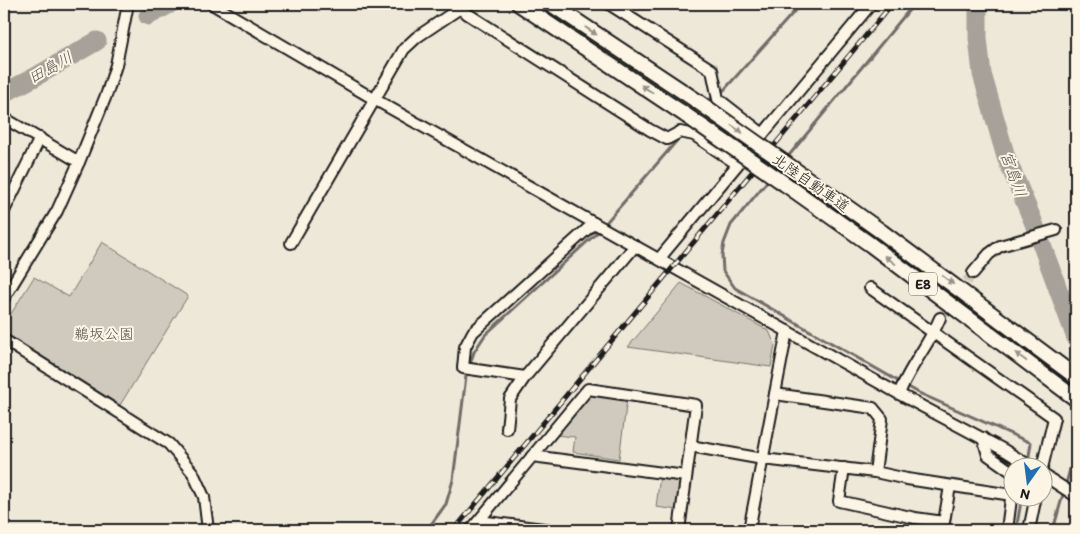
<svg xmlns="http://www.w3.org/2000/svg" width="1080" height="534" viewBox="0 0 1080 534" font-family="Itim,'Klee One',sans-serif">
  <style>
    .green { fill: #cfcabd; stroke: #76736c }
    .lines { fill: none; stroke-linecap: round; stroke-linejoin: round }
    .stream { stroke: #6f6c67; stroke-width: 3 }
    .river { stroke: #a7a299; stroke-width: 19 }
    .minor-tunnel { stroke: #cec9bd; stroke-width: 10; stroke-dasharray: 10 5; stroke-linecap: butt }
    .minor-casing { stroke: #1c1c1c; stroke-width: 14 }
    .highway-casing { stroke: #1c1c1c; stroke-width: 18 }
    .minor { stroke: #fcf5e5; stroke-width: 10 }
    .highway { stroke: #fcf5e5; stroke-width: 14 }
    .rail-casing { stroke: #1c1c1c; stroke-width: 5 }
    .rail { stroke: #fcf5e5; stroke-width: 3; stroke-dasharray: 9; stroke-linecap: butt }
    .highway-bridge-casing { stroke: #1c1c1c; stroke-width: 18; stroke-linecap: butt }
    .highway-bridge { stroke: #fcf5e5; stroke-width: 14 }
    .oneway { fill: #97938b }
    .labels { text-anchor: middle; stroke-width: 4; stroke-linejoin: round; paint-order: stroke }
    .shield { fill: #fcf5e5; stroke: #5f5d58; stroke-width: 1 }
    .shield-label { font-size: 14px; font-weight: bold; fill: #1c1c1c }
    .street-label { font-size: 15px; fill: #1c1c1c; stroke: #fcf5e5 }
    .park-label { font-size: 15px; fill: #52504c; stroke: #fcf5e5 }
    .water-label { font-size: 16px; font-style: italic; fill: #5b5854; stroke: #fcf5e5 }
  </style>
  <rect width="100%" height="100%" fill="#eee8d9"/>
  <filter id="ink" filterUnits="userSpaceOnUse"><feTurbulence type="fractalNoise" baseFrequency=".02" numOctaves="2"/><feDisplacementMap in="SourceGraphic" scale="10" xChannelSelector="R" yChannelSelector="G"/><feConvolveMatrix kernelMatrix="1 2 1 2 8 2 1 2 1" color-interpolation-filters="sRGB"/></filter>
  <g filter="url(#ink)">
    <g class="green">
      <polygon points="102,242 188,296 120,405 4,332 4,325 34,277 69,297"/>
      <polygon points="681,283 769,331 775,345 771,367 628,347"/>
      <polygon points="594,394 627,399 619,459 573,452 575,437 555,435 586,397"/>
      <polygon points="660,476 677,478 681,484 678,510 656,507"/>
    </g>
    <g class="lines">
      <g class="stream">
        <polyline points="707,103 712,97 724,90 801,4"/>
        <polyline points="786,159 914,4"/>
        <polyline points="770,178 731,225 724,243 722,255 723,271 735,288 919,393 1031,443 1028,462"/>
        <polyline points="604,225 680,137"/>
        <polyline points="427,530 446,504 453,480 466,376 474,352 485,335 600,230"/>
        <polyline points="1016,530 1022,496"/>
        <polyline points="1053,530 1076,448"/>
      </g>
      <g class="river">
        <polyline points="978,4 978,38 982,74 1006,157 1033,221 1076,338"/>
        <polyline points="148,16 170,4"/>
        <polyline points="4,93 35,77 97,41"/>
      </g>
      <polyline class="minor-tunnel" points="940,318 973,273"/>
      <g class="minor-casing">
        <g id="minor">
          <polyline points="212,4 374,99 594,223 899,394 1004,450 1030,466"/>
          <polyline points="452,4 650,130 667,139 680,132 694,135 737,164"/>
          <polyline points="609,4 712,70 718,99 763,134"/>
          <polyline points="4,118 79,162"/>
          <polyline points="4,211 40,138"/>
          <polyline points="291,243 404,49 417,37 466,4"/>
          <polyline points="659,259 871,4"/>
          <polyline points="973,273 989,254 1000,246 1056,230"/>
          <polyline points="870,288 1054,418 1042,468"/>
          <polyline points="4,298 57,211 79,162 107,93 116,65 128,4"/>
          <polyline points="4,340 169,444 193,473 204,497 208,530"/>
          <polyline points="525,377 463,368 465,347 473,332 594,223"/>
          <polyline points="775,394 873,408 882,419 875,472"/>
          <path d="M 899,394 C 909,367 929,345 940,318"/>
          <polyline points="507,429 510,399 525,377 635,246"/>
          <polyline points="983,438 988,455 1012,472"/>
          <polyline points="690,446 763,459 875,472 907,479 1012,495"/>
          <polyline points="532,456 686,476"/>
          <polyline points="844,468 839,501 915,518 944,522 950,486"/>
          <polyline points="1042,474 1076,496"/>
          <polyline points="479,521 552,530"/>
          <polyline points="471,530 588,389 696,405 679,530"/>
          <polyline points="749,530 787,331"/>
          <polyline points="1007,530 1012,491"/>
          <polyline points="1029,530 1036,496"/>
        </g>
      </g>
      <g class="highway-casing">
        <g id="highway">
          <polyline points="519,4 687,116"/>
          <polyline points="551,4 697,101"/>
          <polyline points="795,170 882,232 1076,377"/>
          <polyline points="785,184 871,245 1076,399"/>
        </g>
      </g>
      <use href="#minor" class="minor"/>
      <use href="#highway" class="highway"/>
      <g class="rail-casing">
        <polyline id="rail" points="454,530 892,4"/>
      </g>
      <use href="#rail" class="rail"/>
      <g class="highway-bridge-casing">
        <g id="highway-bridge">
          <polyline points="697,101 795,170"/>
          <polyline points="687,116 785,184"/>
        </g>
      </g>
      <use href="#highway-bridge" class="highway-bridge"/>
    </g>
    <defs><path id="oneway-solid" d="M-6-.8H1V-3.2L6.5 0L1 3.2V.8H-6Z" transform="scale(1.25)"/></defs>
    <g class="oneway">
      <use href="#oneway-solid" transform="translate(591 31) rotate(34)"/>
      <use href="#oneway-solid" transform="translate(647 89) rotate(-146)"/>
      <use href="#oneway-solid" transform="translate(737 129) rotate(35)"/>
      <use href="#oneway-solid" transform="translate(890 260) rotate(-143)"/>
      <use href="#oneway-solid" transform="translate(948 280) rotate(37)"/>
      <use href="#oneway-solid" transform="translate(1021 357) rotate(-143)"/>
    </g>
  </g>
  <g class="labels">
    <rect class="shield" x="909" y="272.5" width="28" height="23" rx="4"/>
    <g class="shield-label">
      <text x="923" y="289">E8</text>
    </g>
    <g class="street-label">
      <text transform="translate(811 183) rotate(35)" y="5">北陸自動車道</text>
    </g>
    <g class="park-label">
      <text x="104" y="339">鵜坂公園</text>
    </g>
    <g class="water-label">
      <text transform="translate(50 67) rotate(-29)" y="6">田島川</text>
      <text transform="translate(1014 174) rotate(70)" y="6">宮島川</text>
    </g>
  </g>
  <rect width="1080" height="534" fill="none" stroke="#fcf5e5" stroke-width="20"/>
  <rect x="10" y="10" width="1060" height="514" fill="none" stroke="#1c1c1c" stroke-width="2" filter="url(#ink)"/>
  <g transform="translate(1028 482) rotate(194)"><circle r="24" fill="#fcf5e5" stroke="#a29e95"/>
  <path d="M0-4L9 19L0 12L-9 19Z" fill="#1f6fb2"/>
  <text y="-8" font-size="14" font-weight="bold" text-anchor="middle" fill="#1c1c1c">N</text>
  </g>
</svg>
